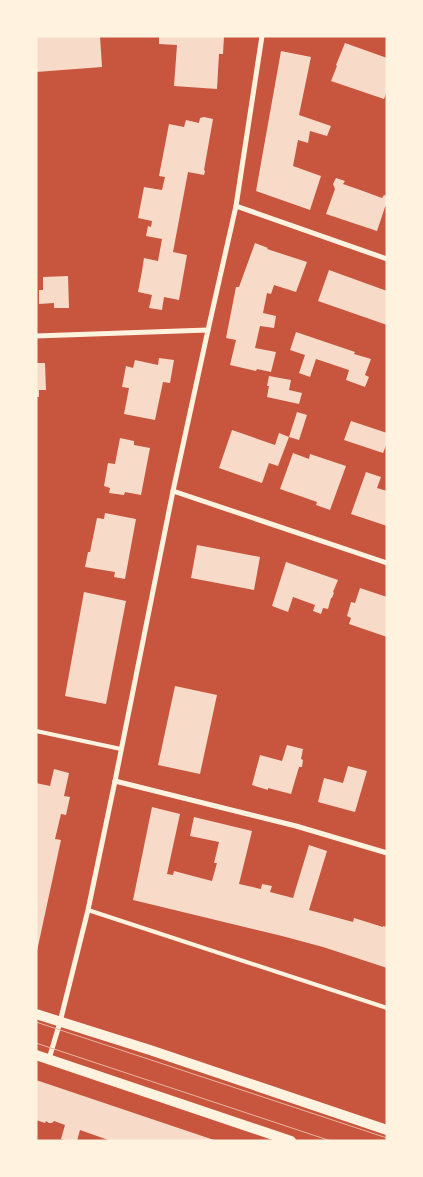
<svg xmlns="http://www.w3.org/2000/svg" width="423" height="1177" viewBox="0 0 423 1177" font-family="'Nunito Sans',sans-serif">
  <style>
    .building { fill: #f7dbc8 }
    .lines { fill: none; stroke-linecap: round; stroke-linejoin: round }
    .service { stroke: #fff3e0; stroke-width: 4 }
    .minor { stroke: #fff3e0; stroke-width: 5 }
    .secondary { stroke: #fff3e0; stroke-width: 10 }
    .tram { stroke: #e9b49f; stroke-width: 1 }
  </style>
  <rect width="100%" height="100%" fill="#c8553d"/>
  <g class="building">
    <polygon points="36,36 100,36 102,67 36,72"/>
    <polygon points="159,36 224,36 223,54 219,54 217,89 174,86 177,45 159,44"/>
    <polygon points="345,43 387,58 387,91 384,99 331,81 337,66 336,65"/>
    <polygon points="281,51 311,57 299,115 331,126 327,136 310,131 308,143 298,140 293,166 321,176 310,210 256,191"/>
    <polygon points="204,117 213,119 204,170 205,171 204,175 188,172 173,252 187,255 179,300 164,297 162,310 149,308 152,295 138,292 142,271 144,258 158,261 162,239 146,236 148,226 151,227 152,221 138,218 144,187 162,190 165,177 159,176 169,124 184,127 186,120 199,123 200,118"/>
    <polygon points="336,178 345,181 343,184 363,191 382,198 384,195 387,196 387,206 385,207 377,231 326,214 335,189 333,184"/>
    <polygon points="255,243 268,248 267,249 307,262 296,292 274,285 271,294 267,293 263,313 276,316 274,328 260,326 255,348 276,352 271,372 257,369 256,371 230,365 236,340 226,338 236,287 239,287"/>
    <polygon points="329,270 387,291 387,325 318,301"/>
    <polygon points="68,276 69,308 54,308 54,303 39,304 39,290 43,290 43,277"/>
    <polygon points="296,332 355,352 354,354 371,359 365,375 369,377 365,387 346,380 349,370 316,359 310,377 299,373 305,355 290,350"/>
    <polygon points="159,358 174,360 170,383 163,382 155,420 124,414 129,388 122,387 126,366 133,368 135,360 158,365"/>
    <polygon points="36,363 45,363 46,390 39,390 39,397 36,397"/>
    <polygon points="269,376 291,380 289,390 302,393 299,404 267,397 269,386 267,386"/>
    <polygon points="297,412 307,415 299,440 289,437"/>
    <polygon points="351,421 387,433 387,443 383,453 344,440"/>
    <polygon points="232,430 275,445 279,433 289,437 278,466 269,463 262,483 219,468"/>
    <polygon points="120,438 134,441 134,445 150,448 141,495 125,492 124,495 109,493 110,488 104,486 108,463 115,464"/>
    <polygon points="293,453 309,459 310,454 346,466 330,510 316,505 317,502 280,489"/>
    <polygon points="366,472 381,477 377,488 387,491 387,526 351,514"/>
    <polygon points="105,513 136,519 125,579 114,577 115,572 85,567 88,552 90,552 97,518 104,519"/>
    <polygon points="197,545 260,557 254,590 191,578"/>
    <polygon points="286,562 338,580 333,592 334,593 332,598 331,598 328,609 323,608 321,614 313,611 315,605 293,597 288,612 272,606"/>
    <polygon points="360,588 387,597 387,637 349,624 351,618 347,616 351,602 355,603"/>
    <polygon points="84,592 126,601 106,704 65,696"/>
    <polygon points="175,686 217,695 200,774 158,765"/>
    <polygon points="287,745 303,749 301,759 303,760 302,767 299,767 291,794 268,788 268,790 252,785 260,755 282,761"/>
    <polygon points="348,766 367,771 355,812 318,802 324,778 343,783"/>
    <polygon points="54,769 69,773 64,796 70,797 66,815 61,814 55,839 61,840 37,951 36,783 50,786"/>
    <polygon points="152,807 180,814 167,874 173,875 174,871 212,881 217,863 214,863 219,842 190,836 194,817 252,831 239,884 261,889 262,884 272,886 270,892 293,898 309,845 327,851 309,910 353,922 354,918 383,927 383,926 387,927 387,968 323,947 282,936 133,900"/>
    <polygon points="36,1080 214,1140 214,1141 111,1141 80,1130 77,1141 67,1141 61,1139 65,1125 54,1121 52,1123 49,1123 46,1121 45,1123 36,1120"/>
  </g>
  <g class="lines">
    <g class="service">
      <polyline points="36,731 121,749"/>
      <polyline points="88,910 387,1008"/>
    </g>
    <g class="minor">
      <polyline points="236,206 387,259"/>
      <polyline points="36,336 208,330"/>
      <polyline points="173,491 387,563"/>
      <polyline points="115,781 296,826 387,853"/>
      <polyline points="49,1059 60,1022 88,910 115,781 173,491 208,330 236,206 262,36"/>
    </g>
    <g class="secondary">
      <polyline points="36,1014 150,1050 387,1130"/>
      <polyline points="36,1055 291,1141"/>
    </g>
    <g class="tram">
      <polyline points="36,1022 387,1138"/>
      <polyline points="36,1043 331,1141"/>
    </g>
  </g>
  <rect width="423" height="1177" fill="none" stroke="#fff3e0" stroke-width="75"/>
</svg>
